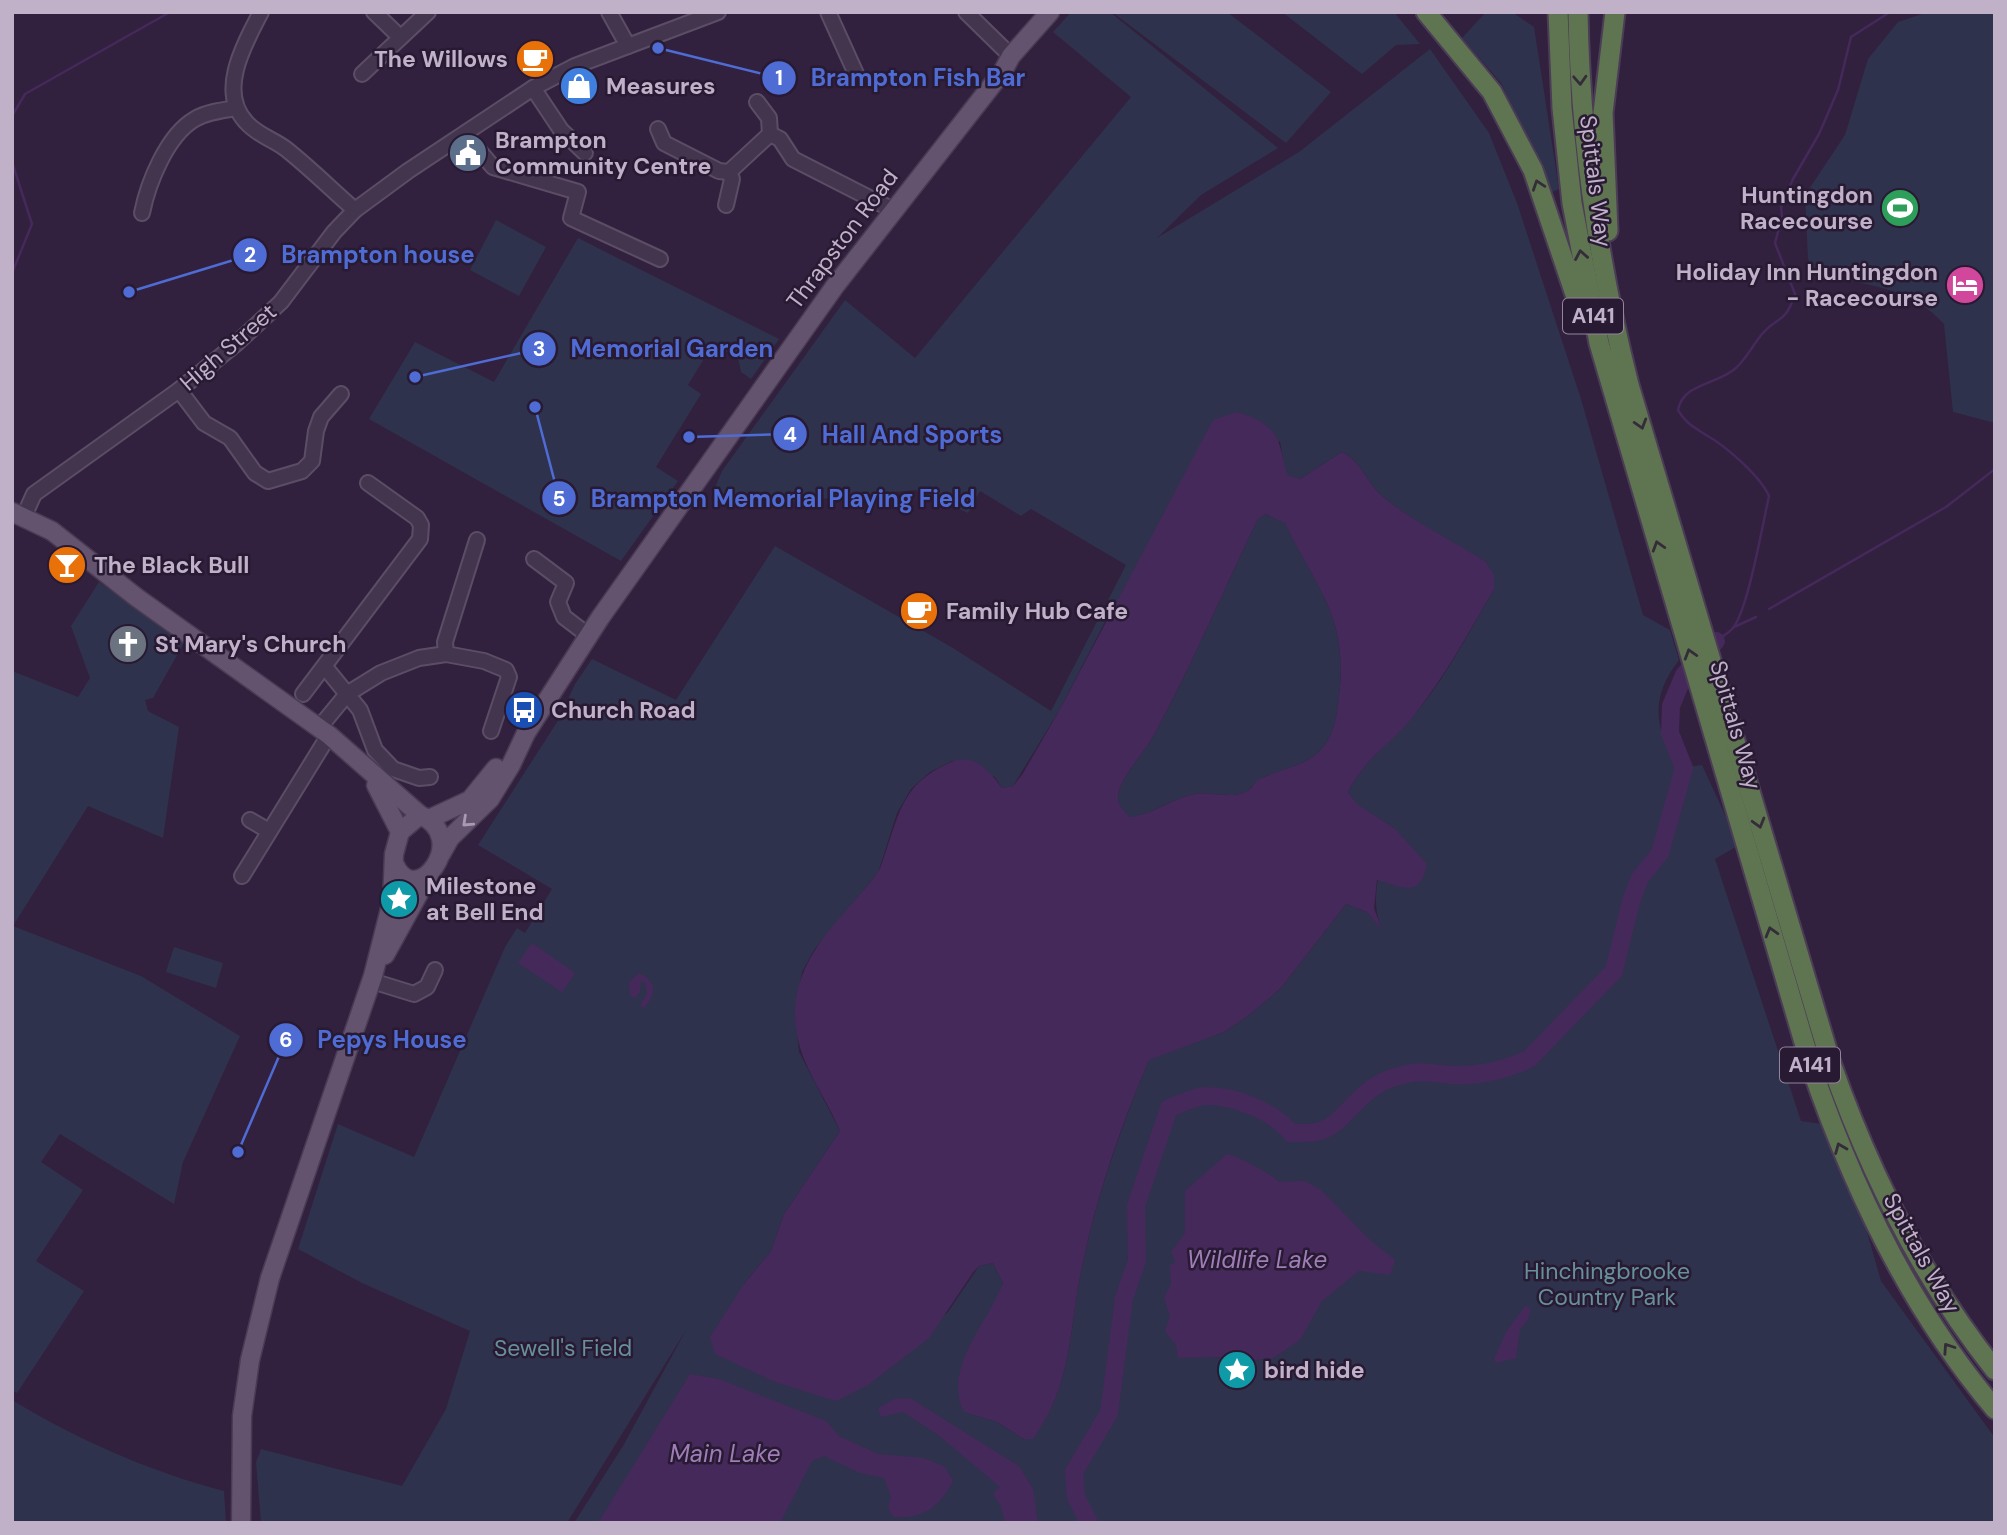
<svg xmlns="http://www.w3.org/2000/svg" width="2007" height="1535" viewBox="0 0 2007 1535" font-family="'DM Sans',sans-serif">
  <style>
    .green { fill: #2f324c; fill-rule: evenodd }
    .water { fill: #45295a; fill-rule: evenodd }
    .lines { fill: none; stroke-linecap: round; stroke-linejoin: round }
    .stream { stroke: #45295a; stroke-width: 2.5 }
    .river { stroke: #45295a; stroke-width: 18 }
    .minor-casing { stroke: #5c4d66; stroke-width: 18 }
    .major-casing { stroke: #4a3b54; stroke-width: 21 }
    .highway-casing { stroke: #4c3d56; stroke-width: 23 }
    .minor { stroke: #44354e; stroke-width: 14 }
    .major { stroke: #63536e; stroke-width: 18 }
    .highway { stroke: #5f7551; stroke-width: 19 }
    .oneway { stroke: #342c39 }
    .oneway2 { stroke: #a99ab2 }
    .labels { text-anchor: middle; stroke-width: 5; stroke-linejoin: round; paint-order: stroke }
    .shield { fill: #291a33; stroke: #93849c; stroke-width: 2 }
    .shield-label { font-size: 21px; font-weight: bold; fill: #c0b1c9 }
    .poi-label { font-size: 23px; font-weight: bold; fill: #c0b1c9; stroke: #291a33; text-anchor: start }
    .street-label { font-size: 23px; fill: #c0b1c9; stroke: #291a33 }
    .park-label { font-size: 23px; fill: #66909c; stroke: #291a33 }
    .water-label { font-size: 24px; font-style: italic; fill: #9f7eb8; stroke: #291a33 }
    .leader { fill: none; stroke: #4e6cd4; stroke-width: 2.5 }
    .callout-dot { fill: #4e6cd4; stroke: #291a33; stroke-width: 2.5 }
    .mark-label { font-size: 21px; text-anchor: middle; font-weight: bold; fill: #fff }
    .callout-label { font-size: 24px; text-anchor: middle; font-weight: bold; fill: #4e6cd4; stroke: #291a33; stroke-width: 5; stroke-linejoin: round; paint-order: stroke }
  </style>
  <rect width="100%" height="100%" fill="#31213e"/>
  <g class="green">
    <path d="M 1071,12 L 1110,12 L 1278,148 L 1201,195 L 1157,238 L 1299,152 L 1430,49 L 1489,133 L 1517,203 L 1581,399 L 1643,615 L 1670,630 L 1679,660 C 1649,699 1654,729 1680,768 L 1702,765 L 1739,845 L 1715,859 L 1801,1121 L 1822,1124 L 1860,1208 L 1881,1281 L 1995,1438 L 1995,1523 L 574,1523 L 623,1446 L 686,1330 L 567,1523 L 261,1523 L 256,1462 L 261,1449 L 402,1486 L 446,1409 L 470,1331 L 362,1283 L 298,1249 L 338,1124 L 414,1157 L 505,947 L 517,928 L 525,933 L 552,889 L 478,845 L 559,719 L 575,684 L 592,659 L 676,700 L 775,546 L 953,648 L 1051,711 L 1126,565 L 1031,509 L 1021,516 L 980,491 L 968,513 L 916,490 L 745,506 L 731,504 L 717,496 L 716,485 L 722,471 L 845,300 L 915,358 L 1131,97 L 1053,32 ZM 1280,441 L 1286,475 L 1300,479 L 1342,452 C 1362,462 1366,482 1382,496 C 1412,522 1451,541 1485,561 L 1494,589 C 1468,634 1444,681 1410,720 C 1385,749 1368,755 1348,792 L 1356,804 L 1394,828 C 1383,863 1368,892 1381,928 L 1367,912 L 1346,904 L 1281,988 L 1248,1016 L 1224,1032 L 1149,1059 C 1122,1125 1098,1192 1083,1262 C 1068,1328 1075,1380 1033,1438 L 1024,1439 L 997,1422 L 965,1412 L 1003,1283 L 993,1263 L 979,1266 L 948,1312 L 853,1392 L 842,1397 L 744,1284 L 771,1251 L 784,1214 L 840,1131 L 799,1052 L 795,1013 L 802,972 L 814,950 L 878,873 L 897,813 L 911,789 L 930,772 L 952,761 L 995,777 L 1002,788 L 1013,786 L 1059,711 L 1107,618 Z"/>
    <polygon points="1112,12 1227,12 1331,92 1286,143"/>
    <polygon points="1282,12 1394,12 1420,44 1396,45 1362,74"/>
    <polygon points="1486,12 1512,12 1534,27 1559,189 1550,193 1501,83 1462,38"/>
    <path d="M 1928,12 L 1995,12 L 1995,423 L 1953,412 L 1944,324 C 1913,289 1862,281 1818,278 L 1808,259 L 1805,195 L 1845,135 L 1868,59 L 1898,22 Z"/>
    <polygon points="496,220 546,247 519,296 470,270"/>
    <polygon points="578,238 779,339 751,379 741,372 738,358 713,344 688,385 701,394 656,467 678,481 621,561 369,419 415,342 494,382"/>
    <path d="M 1264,514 L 1285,522 C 1316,588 1349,617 1339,696 C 1337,713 1335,732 1324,746 C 1309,767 1279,768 1259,780 C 1254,782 1252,788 1247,791 C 1232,800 1211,791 1195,794 C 1172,798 1153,814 1130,818 C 1124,811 1117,805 1118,795 C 1122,774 1144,754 1154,735 C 1192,665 1223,591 1258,519 Z"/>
    <polygon points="99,582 185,641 153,698 145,700 148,711 179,727 163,838 88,806 13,926 141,976 240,1036 183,1162 174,1204 60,1134 41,1162 83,1190 36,1261 84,1291 17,1393 12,1390 12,671 78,697 90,678 71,626"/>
    <polygon points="174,947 223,963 216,988 166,972"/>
    <path d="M 12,1400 C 76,1439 151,1472 224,1491 L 226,1523 L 12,1523 Z"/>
  </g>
  <g class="water">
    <path d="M 1237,412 C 1278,425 1278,436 1287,475 L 1300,479 L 1342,452 C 1362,462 1366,482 1382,496 C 1413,522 1451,540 1485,561 L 1494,575 L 1494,589 C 1468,634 1444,678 1412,718 C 1388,748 1368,754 1348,792 L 1357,804 L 1394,828 L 1427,864 C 1420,899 1403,887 1377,880 L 1374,908 L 1382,930 L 1367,912 L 1346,904 L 1281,988 L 1248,1016 L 1224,1032 L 1149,1060 C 1121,1125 1098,1192 1083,1262 C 1068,1328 1075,1380 1033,1439 L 1024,1439 L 997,1422 L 964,1412 C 942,1368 988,1323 1003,1283 L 993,1263 L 979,1266 L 974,1271 L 929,1338 L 868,1385 L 836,1401 L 775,1382 L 715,1354 L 710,1337 L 744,1284 L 771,1251 L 784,1214 L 840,1131 C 823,1090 795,1060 795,1014 C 796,954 842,919 876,875 C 881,869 883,859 886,851 C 900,810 904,784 947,764 C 973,751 988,769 1002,788 L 1013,786 L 1022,775 L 1059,711 L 1213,420 ZM 1265,514 L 1285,523 C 1316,588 1349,617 1339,696 C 1337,713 1335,732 1324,746 C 1309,767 1279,768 1258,780 C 1254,782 1252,789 1247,791 C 1232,800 1211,791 1195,794 C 1172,798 1153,815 1130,817 C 1124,811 1117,805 1118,795 C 1122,774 1144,754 1154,735 C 1192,665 1223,591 1258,519 Z"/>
    <polygon points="532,943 575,973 562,992 518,963"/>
    <path d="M 639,973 C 657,982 657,993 644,1008 L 640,1005 L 647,994 L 645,982 L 641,981 L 640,992 L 634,998 L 630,995 L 629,982 Z"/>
    <path d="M 1227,1154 C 1239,1157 1270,1173 1279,1182 L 1305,1181 L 1321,1190 L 1371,1241 L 1395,1260 L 1390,1275 L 1359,1271 L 1322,1301 L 1300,1340 L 1273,1358 L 1246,1361 L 1218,1357 L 1178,1358 L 1176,1345 L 1165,1331 L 1170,1316 L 1164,1298 L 1171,1284 L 1170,1266 L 1175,1262 L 1171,1252 L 1185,1233 L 1185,1191 Z"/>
    <polygon points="1525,1306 1531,1308 1528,1320 1520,1329 1516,1358 1496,1363 1494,1359 1506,1332"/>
    <path d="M 690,1374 L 719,1379 L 826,1421 L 839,1436 L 878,1454 L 924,1458 L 945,1467 L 953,1481 C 940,1507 923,1519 893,1517 L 888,1508 L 891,1496 L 884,1478 L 860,1473 L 824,1456 L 812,1461 L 780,1523 L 598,1523 Z"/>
    <polygon points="910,1398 1019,1466 1033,1489 1038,1523 1005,1523 1001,1506 993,1494 1000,1487 937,1434 903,1412 881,1417 878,1408 894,1399"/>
  </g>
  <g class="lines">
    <g class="stream">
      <polyline points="12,116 25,94 170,12"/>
      <polyline points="12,162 32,224 12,273"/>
      <polyline points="1769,609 1946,507 1995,469"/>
      <polyline points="1734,627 1756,617"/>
      <path d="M 1716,641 C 1721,637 1729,633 1733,628 C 1748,610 1763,522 1769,496 C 1760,476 1726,446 1706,435 C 1694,427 1685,423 1678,410 C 1683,383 1717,385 1736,368 C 1746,359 1753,345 1762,334 C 1778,315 1785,325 1795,294 L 1775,243 L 1782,217 L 1781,207 L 1793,179 L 1819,134 L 1838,90 L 1851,37 L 1890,12"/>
    </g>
    <path class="river" d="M 1089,1523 L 1076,1497 L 1074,1472 L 1109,1413 L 1124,1298 L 1137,1261 L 1136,1206 L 1169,1108 C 1181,1104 1195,1096 1206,1096 C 1235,1096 1273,1111 1291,1133 C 1301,1133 1314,1134 1323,1130 C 1345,1122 1360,1088 1392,1078 C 1426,1066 1436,1077 1466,1075 C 1488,1074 1510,1068 1529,1059 L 1614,971 L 1631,901 L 1640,878 L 1660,853 L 1684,768 L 1670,733 L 1671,706 L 1684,675 L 1716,641"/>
    <g class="minor-casing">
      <g id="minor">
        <path d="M 261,12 C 245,43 217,91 246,122 C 257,135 273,139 286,149 C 310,168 332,190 355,210"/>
        <polyline points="374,12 400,37"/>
        <polyline points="609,12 628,46"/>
        <polyline points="828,12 857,76"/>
        <polyline points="966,12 1011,56"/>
        <polyline points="362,74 428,12"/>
        <polyline points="533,88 561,130 585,153"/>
        <polyline points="757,102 769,118 770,134"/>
        <polyline points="658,129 664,143 719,171 729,172 770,134 780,139 793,159 893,210"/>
        <polyline points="465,134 493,167 578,192 571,218 660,259"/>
        <polyline points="726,205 732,179 729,172"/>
        <path d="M 142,213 C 148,183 167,135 195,119 C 207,112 223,110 237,108"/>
        <polyline points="179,390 204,423 230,438 255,473 268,481 302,471 312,461 316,431 321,417 341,394"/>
        <polyline points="24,516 34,494 179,390 237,343 281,302 334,232 355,210 408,171 533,88 575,66 718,12"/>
        <polyline points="534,559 566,583 558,602 564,617 589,636"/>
        <polyline points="446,654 445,642 477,540"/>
        <polyline points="325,667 360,710 375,750 393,769 419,778 430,777"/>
        <polyline points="303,694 420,539 421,525 417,518 368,483"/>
        <polyline points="319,728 347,694 381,673 419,658 446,654 484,661 506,670 509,677 491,731"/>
        <polyline points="250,820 269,831"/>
        <polyline points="242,876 329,735"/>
        <polyline points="372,981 414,994 427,987 435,970"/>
      </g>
    </g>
    <g class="major-casing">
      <g id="major">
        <polyline points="12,512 52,531 136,597 329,735 420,815"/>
        <polyline points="376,785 400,832"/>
        <polyline points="429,819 470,800 496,768"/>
        <polyline points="441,854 450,838 490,799 511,765 526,733 600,618 835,286 1003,71 1011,56 1050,12"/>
        <polyline points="385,955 429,875"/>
        <path d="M 241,1523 L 242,1416 L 250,1360 L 270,1278 L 373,976 L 392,901 L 394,854 L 400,832 L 420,815 C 472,838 416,911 395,865"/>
      </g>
    </g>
    <g class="highway-casing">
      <g id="highway">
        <polyline points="1426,12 1492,92 1533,170 1581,312"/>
        <path d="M 1558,12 L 1562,108 L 1572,203 L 1599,343 L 1811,1066 C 1853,1189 1910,1309 1995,1409"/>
        <path d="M 1578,12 C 1580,139 1598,262 1629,385 L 1830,1060 C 1869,1172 1921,1277 1995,1370"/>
        <polyline points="1608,231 1603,113 1615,12"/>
      </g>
    </g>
    <use href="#minor" class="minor"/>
    <use href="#major" class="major"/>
    <use href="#highway" class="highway"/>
  </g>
  <defs><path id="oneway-chevron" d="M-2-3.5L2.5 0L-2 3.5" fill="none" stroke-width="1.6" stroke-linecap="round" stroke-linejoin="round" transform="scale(1.75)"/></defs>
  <g class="oneway">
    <use href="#oneway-chevron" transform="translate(1580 80) rotate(87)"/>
    <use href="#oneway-chevron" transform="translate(1538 185) rotate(-109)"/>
    <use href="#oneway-chevron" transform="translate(1581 255) rotate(-100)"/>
    <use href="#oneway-chevron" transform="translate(1641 424) rotate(73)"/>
    <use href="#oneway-chevron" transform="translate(1658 546) rotate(-107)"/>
    <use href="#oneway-chevron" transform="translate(1690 654) rotate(-107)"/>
    <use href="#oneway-chevron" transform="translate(1759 823) rotate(74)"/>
    <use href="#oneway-chevron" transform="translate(1771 932) rotate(-106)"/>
    <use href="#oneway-chevron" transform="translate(1840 1148) rotate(-112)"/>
    <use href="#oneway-chevron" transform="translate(1948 1348) rotate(-124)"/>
  </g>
  <use class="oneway2" href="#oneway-chevron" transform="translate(467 822) rotate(137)"/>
  <defs>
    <g id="cafe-disc" transform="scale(2.0125)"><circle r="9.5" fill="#e8710a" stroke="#291a33"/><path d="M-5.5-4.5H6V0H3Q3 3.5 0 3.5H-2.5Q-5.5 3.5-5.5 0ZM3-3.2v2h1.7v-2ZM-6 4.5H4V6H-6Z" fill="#fff"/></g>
    <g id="shop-disc" transform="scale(2.0125)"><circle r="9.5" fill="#3f7fe0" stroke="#291a33"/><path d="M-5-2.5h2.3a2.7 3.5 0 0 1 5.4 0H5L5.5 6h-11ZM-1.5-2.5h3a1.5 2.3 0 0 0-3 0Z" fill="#fff"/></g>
    <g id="civic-disc" transform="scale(2.0125)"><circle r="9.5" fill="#5c6f8a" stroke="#291a33"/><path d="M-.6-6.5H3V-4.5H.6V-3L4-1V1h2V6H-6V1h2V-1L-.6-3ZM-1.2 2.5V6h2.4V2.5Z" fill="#fff"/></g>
    <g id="stadium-disc" transform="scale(2.0125)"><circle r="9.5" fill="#2e9e5b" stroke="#291a33"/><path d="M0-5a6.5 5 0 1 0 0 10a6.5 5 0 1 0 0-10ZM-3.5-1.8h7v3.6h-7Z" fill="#fff"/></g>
    <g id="hotel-disc" transform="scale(2.0125)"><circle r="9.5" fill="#d1479c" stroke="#291a33"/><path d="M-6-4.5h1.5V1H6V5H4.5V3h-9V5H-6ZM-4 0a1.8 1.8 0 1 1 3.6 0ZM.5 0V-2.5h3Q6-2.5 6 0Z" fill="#fff"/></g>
    <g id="bar-disc" transform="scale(2.0125)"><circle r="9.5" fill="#e8710a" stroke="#291a33"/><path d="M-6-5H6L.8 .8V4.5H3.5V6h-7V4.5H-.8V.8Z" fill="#fff"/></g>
    <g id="church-disc" transform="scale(2.0125)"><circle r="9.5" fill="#6b7280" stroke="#291a33"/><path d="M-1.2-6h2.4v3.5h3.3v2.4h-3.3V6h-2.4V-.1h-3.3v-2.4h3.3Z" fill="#fff"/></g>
    <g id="bus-disc" transform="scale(2.0125)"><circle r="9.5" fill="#1a4fb4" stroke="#291a33"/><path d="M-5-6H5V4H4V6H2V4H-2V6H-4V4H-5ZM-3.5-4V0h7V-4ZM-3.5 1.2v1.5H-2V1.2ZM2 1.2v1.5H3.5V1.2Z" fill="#fff"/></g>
    <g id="sight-disc" transform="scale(2.0125)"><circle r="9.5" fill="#0f9aa8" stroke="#291a33"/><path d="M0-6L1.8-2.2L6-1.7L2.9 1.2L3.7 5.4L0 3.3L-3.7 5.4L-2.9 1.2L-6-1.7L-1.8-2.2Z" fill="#fff"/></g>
  </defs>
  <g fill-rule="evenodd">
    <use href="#cafe-disc" x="535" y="59"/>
    <use href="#shop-disc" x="579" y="86"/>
    <use href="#civic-disc" x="468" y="153"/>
    <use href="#stadium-disc" x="1900" y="208"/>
    <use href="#hotel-disc" x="1965" y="285"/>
    <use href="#bar-disc" x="67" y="565"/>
    <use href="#cafe-disc" x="919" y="611"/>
    <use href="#church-disc" x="128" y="644"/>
    <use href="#bus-disc" x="524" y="710"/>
    <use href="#sight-disc" x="399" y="899"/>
    <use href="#sight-disc" x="1237" y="1370"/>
  </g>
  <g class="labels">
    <g class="shield">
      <rect x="1563" y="298.5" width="60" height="35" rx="5"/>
      <rect x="1780" y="1047.5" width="60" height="35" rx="5"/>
    </g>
    <g class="shield-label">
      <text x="1593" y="323">A141</text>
      <text x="1810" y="1072">A141</text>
    </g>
    <g class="poi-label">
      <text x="508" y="67" text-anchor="end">The Willows</text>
      <text x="606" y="94">Measures</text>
      <text x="495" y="148">Brampton<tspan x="495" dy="26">Community Centre</tspan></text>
      <text x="1873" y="203" text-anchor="end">Huntingdon<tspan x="1873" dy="26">Racecourse</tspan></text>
      <text x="1938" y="280" text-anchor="end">Holiday Inn Huntingdon<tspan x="1938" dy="26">- Racecourse</tspan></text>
      <text x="94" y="573">The Black Bull</text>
      <text x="946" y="619">Family Hub Cafe</text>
      <text x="155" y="652">St Mary's Church</text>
      <text x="551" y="718">Church Road</text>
      <text x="426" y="894">Milestone<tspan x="426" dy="26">at Bell End</tspan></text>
      <text x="1264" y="1378">bird hide</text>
    </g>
    <g class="street-label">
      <text transform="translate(1596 181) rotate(83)" y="8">Spittals Way</text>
      <text transform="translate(842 239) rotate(-53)" y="8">Thrapston Road</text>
      <text transform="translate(228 347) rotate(-41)" y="8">High Street</text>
      <text transform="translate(1736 725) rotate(74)" y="8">Spittals Way</text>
      <text transform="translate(1922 1253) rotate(61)" y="8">Spittals Way</text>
    </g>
    <g class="park-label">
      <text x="1607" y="1279">Hinchingbrooke<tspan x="1607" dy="26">Country Park</tspan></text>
      <text x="563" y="1356">Sewell's Field</text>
    </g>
    <g class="water-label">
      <text x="1257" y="1268">Wildlife Lake</text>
      <text x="725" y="1462">Main Lake</text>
    </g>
  </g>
  <path class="leader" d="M658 48L779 78M129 292L250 255M415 377L539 349M689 437L790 434M535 407L559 498M238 1152L286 1040"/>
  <g class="callout-dot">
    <circle cx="658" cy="48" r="7"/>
    <circle cx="129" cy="292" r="7"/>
    <circle cx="415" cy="377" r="7"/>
    <circle cx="689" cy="437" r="7"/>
    <circle cx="535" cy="407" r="7"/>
    <circle cx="238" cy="1152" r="7"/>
    <circle cx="779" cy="78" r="18"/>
    <circle cx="250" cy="255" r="18"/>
    <circle cx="539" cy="349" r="18"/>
    <circle cx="790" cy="434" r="18"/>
    <circle cx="559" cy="498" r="18"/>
    <circle cx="286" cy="1040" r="18"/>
  </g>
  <g class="mark-label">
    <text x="779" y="85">1</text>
    <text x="250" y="262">2</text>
    <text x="539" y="356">3</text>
    <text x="790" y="442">4</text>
    <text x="559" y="506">5</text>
    <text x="286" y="1047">6</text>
  </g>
  <g class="callout-label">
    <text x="918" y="86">Brampton Fish Bar</text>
    <text x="378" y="263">Brampton house</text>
    <text x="672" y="357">Memorial Garden</text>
    <text x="912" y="443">Hall And Sports</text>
    <text x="783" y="507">Brampton Memorial Playing Field</text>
    <text x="392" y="1048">Pepys House</text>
  </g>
  <rect width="2007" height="1535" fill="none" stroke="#c0b1c9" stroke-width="28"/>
</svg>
